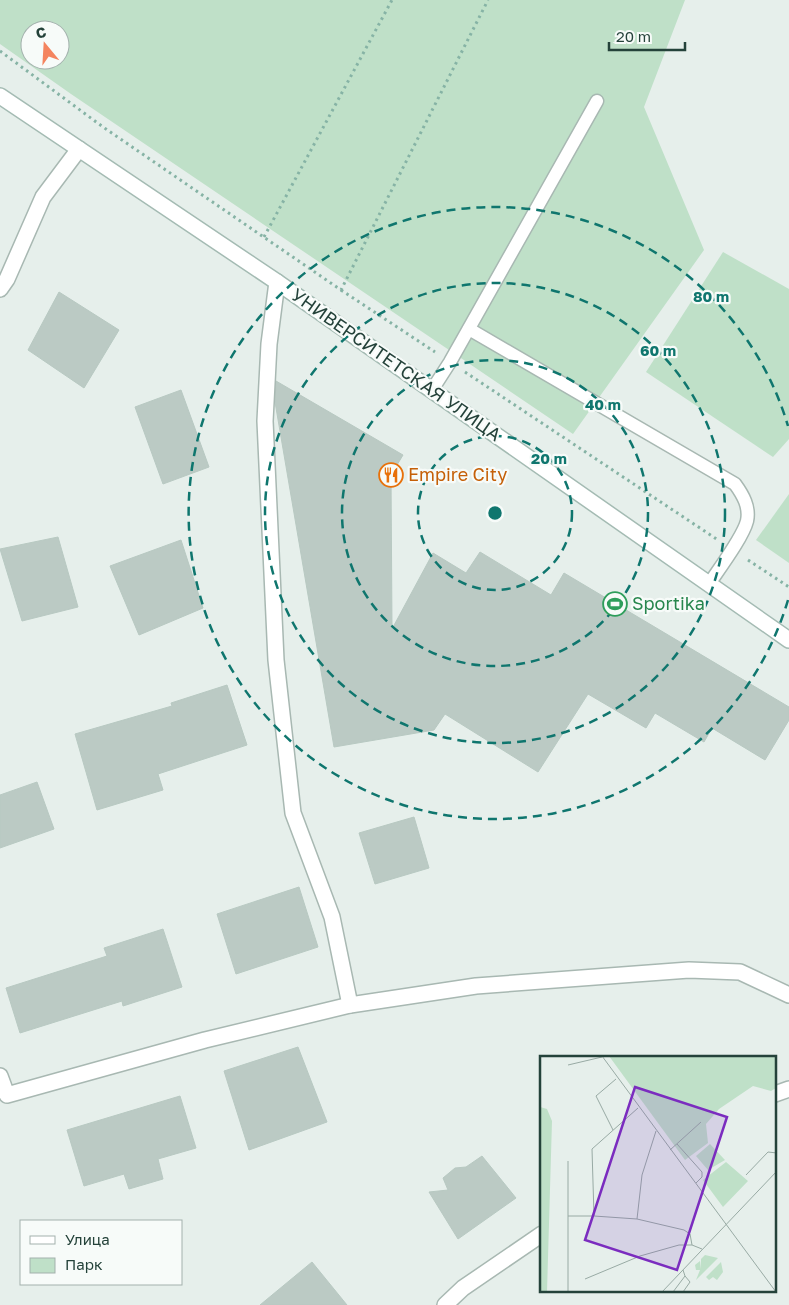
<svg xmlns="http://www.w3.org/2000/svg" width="789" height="1305" viewBox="0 0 789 1305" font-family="'Golos Text',sans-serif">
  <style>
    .green { fill: #bfe0c8; fill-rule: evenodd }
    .building { fill: #bbcac4; stroke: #b8c9c2 }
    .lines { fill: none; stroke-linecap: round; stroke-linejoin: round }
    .lane-casing { stroke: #a8b8b2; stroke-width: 15 }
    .street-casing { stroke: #a8b8b2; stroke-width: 18 }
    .secondary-casing { stroke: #a4bbb3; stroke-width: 18 }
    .path { stroke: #86b3a5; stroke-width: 3; stroke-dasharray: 2.5 4; stroke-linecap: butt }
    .lane { stroke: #fff; stroke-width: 12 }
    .street { stroke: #fff; stroke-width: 15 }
    .secondary { stroke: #fff; stroke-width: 15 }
    .ring { fill: none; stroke: #0f766e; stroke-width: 2.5; stroke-dasharray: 9 6 }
    .labels { text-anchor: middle; stroke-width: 4.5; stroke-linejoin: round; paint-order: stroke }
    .street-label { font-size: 18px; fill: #24423a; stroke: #f7fbf9 }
    .food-label { font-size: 18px; fill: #c56008; stroke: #f7fbf9; text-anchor: start }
    .leisure-label { font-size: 18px; fill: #27864d; stroke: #f7fbf9; text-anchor: start }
    .inset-road { fill: none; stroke: #98aaa4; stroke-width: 1 }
    .view { fill: #7b2cbf; fill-opacity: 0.15; stroke: #7b2cbf; stroke-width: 2.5 }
    .inset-edge { fill: none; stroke: #24423a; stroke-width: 2.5 }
    .centre { fill: #0f766e; stroke: #f7fbf9; stroke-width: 2.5 }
    .ring-label { font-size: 15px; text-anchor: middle; font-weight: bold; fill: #0f766e; stroke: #f7fbf9; stroke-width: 4.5; stroke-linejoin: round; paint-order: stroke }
  </style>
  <rect width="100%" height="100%" fill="#e6efeb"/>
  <g class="green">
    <path d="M 0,0 L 685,0 L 644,107 L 704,250 L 573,434 L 71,94 L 0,44 ZM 30,30 L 60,30 L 60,60 L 30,60 Z"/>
    <polygon points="723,252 789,289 789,439 773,457 646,372"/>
    <polygon points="789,494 789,563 756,540"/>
  </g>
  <g class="building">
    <polygon points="59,292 119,330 84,388 28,350"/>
    <polygon points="276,381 403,455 391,475 392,629 433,553 466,573 480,552 551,595 564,573 789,707 789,720 765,760 712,728 704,742 655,713 646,728 588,694 538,772 445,714 434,730 334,747 275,402"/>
    <polygon points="181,390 209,467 163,484 135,407"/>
    <polygon points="58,537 78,607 22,621 0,549"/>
    <polygon points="181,540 203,608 139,635 110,566"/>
    <polygon points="227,685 247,745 158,774 163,790 97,810 75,734 172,706 171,703"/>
    <polygon points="37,782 54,829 0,848 0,795"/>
    <polygon points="414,817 429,868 375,884 359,833"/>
    <polygon points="299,887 318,947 236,974 217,914"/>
    <polygon points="163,929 182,987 123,1006 122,1001 20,1033 6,988 107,956 104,948"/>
    <polygon points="298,1047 327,1122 249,1150 224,1071"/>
    <polygon points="180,1096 196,1148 158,1159 163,1179 129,1189 124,1174 84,1186 67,1130"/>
    <polygon points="482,1156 516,1198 458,1239 429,1192 448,1190 443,1178 455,1168 466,1167"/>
    <polygon points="312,1262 347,1305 260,1305"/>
  </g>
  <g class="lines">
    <g class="lane-casing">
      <g id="lane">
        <path d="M 469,329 L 735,484 C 743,495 750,507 747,521 C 743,537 719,569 709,584"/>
        <polyline points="432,390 450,362 597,101"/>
      </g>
    </g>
    <g class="street-casing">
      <g id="street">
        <polyline points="277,282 269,344 265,421 276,660 293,813 332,917 350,1005 476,986 689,970 740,972 789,995"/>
        <polyline points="0,289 7,279 43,197 79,149"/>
        <polyline points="0,1076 7,1095 205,1040 350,1005"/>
        <polyline points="775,1094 789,1089"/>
        <polyline points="445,1305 463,1288 542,1234"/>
      </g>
    </g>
    <g class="secondary-casing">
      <polyline id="secondary" points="0,96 277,282 789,640"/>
    </g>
    <g class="path">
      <polyline points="0,51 103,127 341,290 488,0"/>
      <polyline points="264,237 392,0"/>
      <polyline points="341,290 435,352"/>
      <polyline points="465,372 718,540"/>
      <polyline points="748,560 789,587"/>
    </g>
    <use href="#lane" class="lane"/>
    <use href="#street" class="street"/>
    <use href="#secondary" class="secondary"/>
  </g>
  <g class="ring">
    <circle cx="495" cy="513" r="77"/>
    <circle cx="495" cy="513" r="153"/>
    <circle cx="495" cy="513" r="230"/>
    <path d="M788 600A306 306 0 1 1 788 426"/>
  </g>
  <defs>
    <g id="restaurant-ring" transform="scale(1.25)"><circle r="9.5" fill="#f7fbf9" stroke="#e8710a" stroke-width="1.5"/><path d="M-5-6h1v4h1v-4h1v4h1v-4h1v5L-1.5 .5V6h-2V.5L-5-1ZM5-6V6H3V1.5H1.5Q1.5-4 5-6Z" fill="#e8710a"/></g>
    <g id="stadium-ring" transform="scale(1.25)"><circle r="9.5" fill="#f7fbf9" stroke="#2e9e5b" stroke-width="1.5"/><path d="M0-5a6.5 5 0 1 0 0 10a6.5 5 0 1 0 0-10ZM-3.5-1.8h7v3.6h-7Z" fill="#2e9e5b"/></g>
  </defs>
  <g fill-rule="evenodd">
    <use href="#restaurant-ring" x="391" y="475"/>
    <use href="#stadium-ring" x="615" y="604"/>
  </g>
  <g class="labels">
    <g class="street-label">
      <text transform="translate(396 365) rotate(35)" y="6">УНИВЕРСИТЕТСКАЯ УЛИЦА</text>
    </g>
    <g class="food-label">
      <text x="408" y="481">Empire City</text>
    </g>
    <g class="leisure-label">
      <text x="632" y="610">Sportika</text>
    </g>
  </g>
  <g transform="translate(540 1056)">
    <rect width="236" height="236" fill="#e6efeb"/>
    <path d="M 69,0 L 236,0 L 236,32 L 231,35 L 213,30 L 179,53 L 166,68 L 168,87 L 145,104 ZM 0,51 L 7,53 L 12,65 L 7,236 L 0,236 ZM 170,88 L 185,104 L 168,114 L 156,100 ZM 186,106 L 208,125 L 183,151 L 163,124 ZM 165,199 L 178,202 L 156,224 L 160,214 L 156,214 L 155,209 L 160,205 L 161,213 L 161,203 ZM 181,206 L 183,216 L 177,224 L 173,221 L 169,224 L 166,221 Z" fill="#bfe0c8"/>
    <path class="inset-road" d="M 62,0 L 236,236M 28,9 L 62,1M 73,74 L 56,40 L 76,23M 116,75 L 102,119 L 97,163 L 144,174 L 150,178 L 152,189M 137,88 L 162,116 L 162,121 L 156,127M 130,94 L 161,66M 28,105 L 28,236M 206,119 L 228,96 L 237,97M 28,160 L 54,160M 97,163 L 54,160 L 52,93 L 98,52M 45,223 L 100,200 L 139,189 L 152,189 L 162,193M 122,236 L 237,115M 133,236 L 145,220 L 143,214M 143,236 L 150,226 L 145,220"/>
    <path class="view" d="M 95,31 L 187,61 L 137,214 L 45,184 Z"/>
    <rect width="236" height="236" class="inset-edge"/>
  </g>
  <circle cx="495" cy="513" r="8" class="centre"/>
  <g class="ring-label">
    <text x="711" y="302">80 m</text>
    <text x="658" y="356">60 m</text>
    <text x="603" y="410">40 m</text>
    <text x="549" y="464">20 m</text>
  </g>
  <rect x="20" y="1220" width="162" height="65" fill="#f7fbf9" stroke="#a3b1ad"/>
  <rect x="30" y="1236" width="25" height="8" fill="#ffffff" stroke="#a3b1ad"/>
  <text x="65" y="1245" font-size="15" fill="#24423a">Улица</text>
  <rect x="30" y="1258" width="25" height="15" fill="#bfe0c8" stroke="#a3b1ad"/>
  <text x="65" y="1270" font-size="15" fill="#24423a">Парк</text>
  <g transform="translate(45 45) rotate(342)"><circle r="24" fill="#f7fbf9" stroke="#a3b1ad"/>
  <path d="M0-4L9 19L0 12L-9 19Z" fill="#f4845f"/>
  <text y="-8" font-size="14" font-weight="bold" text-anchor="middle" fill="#24423a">С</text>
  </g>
  <path d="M609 42v8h76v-8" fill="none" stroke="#24423a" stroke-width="2.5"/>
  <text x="616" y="42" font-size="15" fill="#24423a" stroke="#f7fbf9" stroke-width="4" paint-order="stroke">20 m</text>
</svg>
